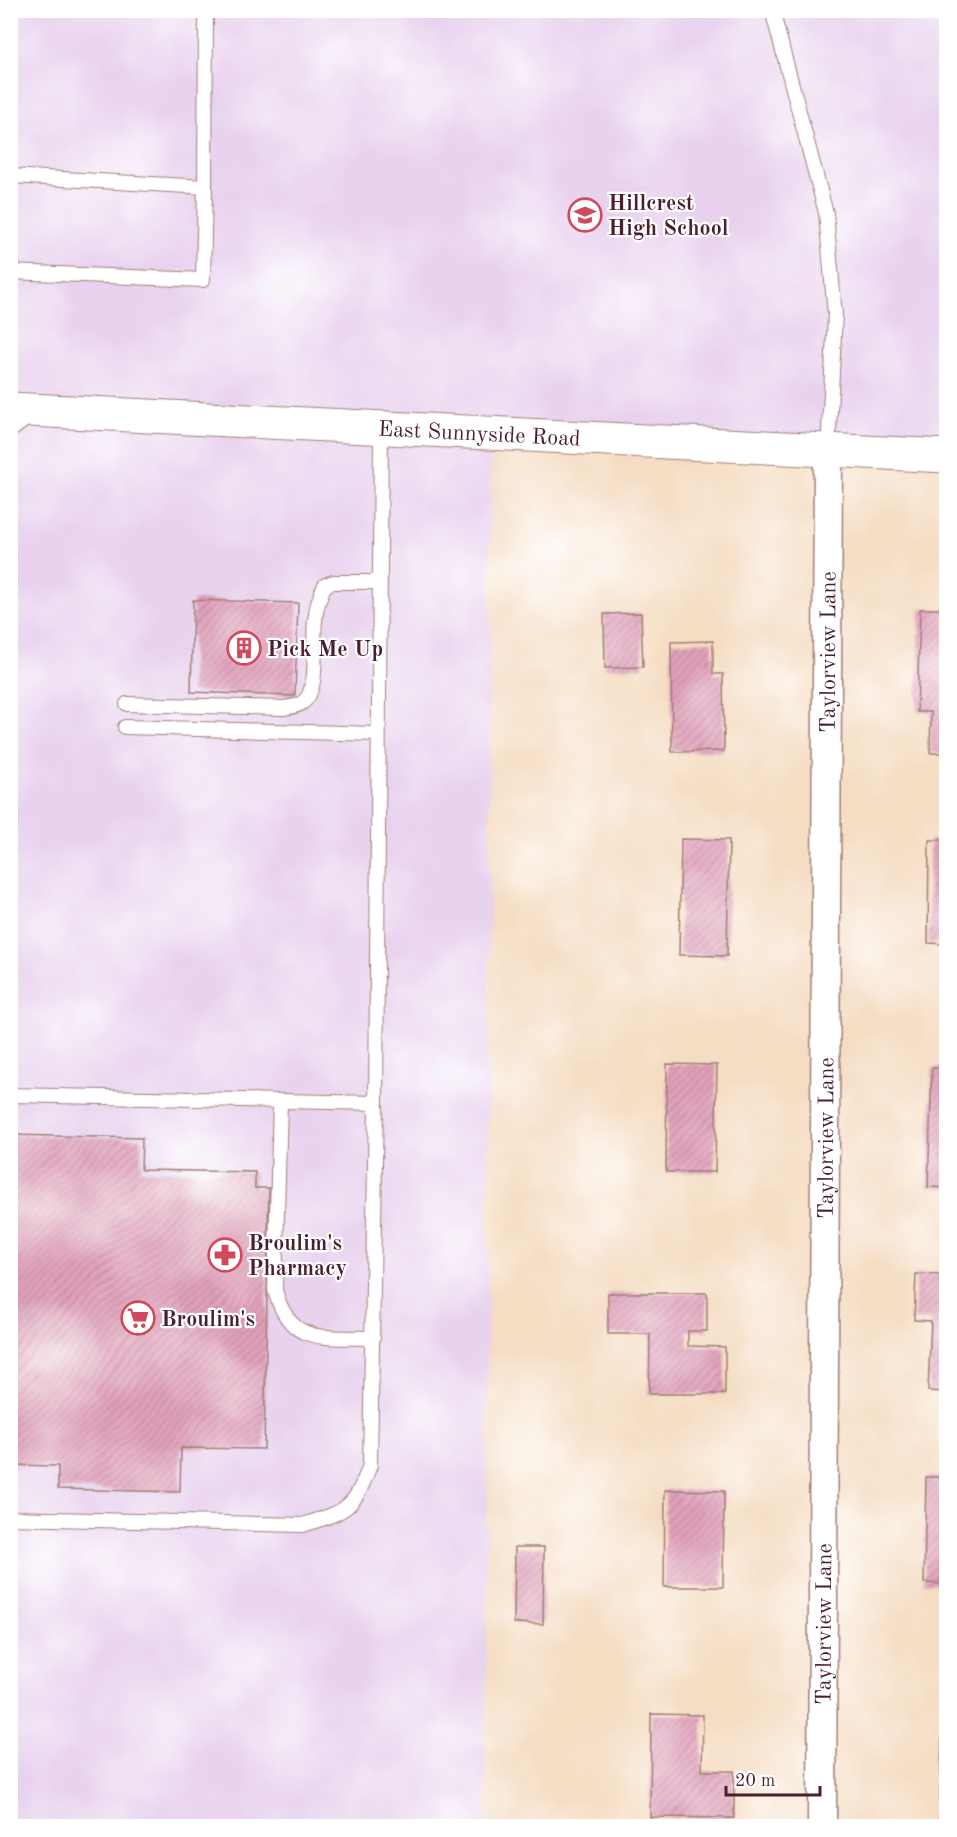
<svg xmlns="http://www.w3.org/2000/svg" width="957" height="1837" viewBox="0 0 957 1837" font-family="'Old Standard TT',serif">
  <style>
    .built { fill: #e8d2ee }
    .building { fill: url(#building-hatch) }
    .lines { fill: none; stroke-linecap: round; stroke-linejoin: round }
    .lane-casing { stroke: #a07e77; stroke-width: 16 }
    .street-casing { stroke: #a07e77; stroke-width: 31 }
    .secondary-casing { stroke: #a07e77; stroke-width: 35 }
    .lane { stroke: #fff; stroke-width: 14 }
    .street { stroke: #fff; stroke-width: 28 }
    .secondary { stroke: #fff; stroke-width: 33 }
    .labels { text-anchor: middle; stroke-width: 4.5; stroke-linejoin: round; paint-order: stroke }
    .poi-label { font-size: 22px; font-weight: bold; fill: #4a1f2b; stroke: #fff; text-anchor: start }
    .street-label { font-size: 22px; fill: #4a1f2b; stroke: #fff }
  </style>
  <defs>
    <pattern id="building-hatch" width="6" height="6" patternUnits="userSpaceOnUse" patternTransform="scale(1.5)"><rect width="6" height="6" fill="#e2a2bc"/><path d="M-1 1l2-2M0 6l6-6M5 7l2-2" fill="none" stroke="#b98399"/></pattern>
  </defs>
  <rect width="100%" height="100%" fill="#fff"/>
  <filter id="ink" filterUnits="userSpaceOnUse"><feTurbulence type="fractalNoise" baseFrequency=".0167" numOctaves="2"/><feDisplacementMap in="SourceGraphic" scale="12" xChannelSelector="R" yChannelSelector="G"/><feConvolveMatrix kernelMatrix="1 2 1 2 8 2 1 2 1" color-interpolation-filters="sRGB"/></filter>
  <filter id="wash" filterUnits="userSpaceOnUse"><feTurbulence type="fractalNoise" baseFrequency=".008" numOctaves="4" result="noise"/><feDisplacementMap in="SourceGraphic" scale="24" xChannelSelector="R" yChannelSelector="G"/><feGaussianBlur stdDeviation="1.35" result="paint"/><feColorMatrix in="noise" values="0 0 0 0 0 0 0 0 0 0 0 0 0 0 0 0 0 1.4 0 .05"/><feComposite in="paint" operator="in"/></filter>
  <g filter="url(#wash)">
    <rect width="100%" height="100%" fill="#f5ddc3"/>
    <polygon class="built" points="11,11 946,11 946,456 491,433 486,1826 11,1826"/>
    <g id="blocks">
      <g class="building">
        <polygon points="193,600 298,603 295,696 191,692"/>
        <polygon points="920,609 946,609 946,753 930,753 931,712 917,712"/>
        <polygon points="641,613 643,667 605,668 604,614"/>
        <polygon points="713,641 713,674 723,674 724,751 672,752 671,642"/>
        <polygon points="681,839 729,840 727,956 679,955"/>
        <polygon points="929,840 946,840 946,944 928,943"/>
        <polygon points="667,1064 717,1065 715,1172 666,1172"/>
        <polygon points="932,1068 946,1068 946,1188 928,1187"/>
        <polygon points="10,1135 142,1138 141,1170 255,1172 255,1188 269,1188 264,1449 181,1448 180,1492 58,1489 58,1466 10,1465"/>
        <polygon points="916,1274 946,1275 946,1392 928,1391 931,1321 914,1320"/>
        <polygon points="608,1293 707,1293 707,1331 688,1331 688,1346 725,1347 725,1394 649,1394 650,1334 608,1334"/>
        <polygon points="926,1477 946,1477 946,1584 924,1583"/>
        <polygon points="665,1490 724,1491 723,1587 664,1587"/>
        <polygon points="515,1547 544,1547 543,1624 514,1623"/>
        <polygon points="651,1714 703,1715 702,1771 734,1771 734,1818 650,1817"/>
        <polygon points="942,1737 946,1737 946,1826 939,1826"/>
      </g>
    </g>
  </g>
  <g filter="url(#ink)">
    <use href="#blocks" fill-opacity="0" stroke="#a07e77" stroke-width="1.5"/>
    <g class="lines">
      <g class="lane-casing">
        <g id="lane">
          <polyline points="200,10 206,16 205,187"/>
          <polyline points="772,10 826,213 835,315 828,450"/>
          <polyline points="10,176 205,187 203,280 10,272"/>
          <polyline points="10,431 30,416"/>
          <path d="M 127,704 L 284,708 C 290,707 298,706 302,703 C 321,690 312,642 315,621 C 316,608 319,597 325,585 L 333,582 L 379,582"/>
          <polyline points="125,727 378,734"/>
          <polyline points="10,1095 376,1103 381,427"/>
          <path d="M 280,1101 L 275,1290 C 290,1347 324,1336 373,1338"/>
          <path d="M 10,1518 L 303,1525 C 347,1511 354,1509 370,1465 L 376,1103"/>
        </g>
      </g>
      <g class="street-casing">
        <g id="street">
          <path id="s1" d="M 822,1826 L 828,450"/>
        </g>
      </g>
      <g class="secondary-casing">
        <g id="secondary">
          <path id="s2" d="M 10,409 L 946,456"/>
        </g>
      </g>
      <use href="#lane" class="lane"/>
      <use href="#street" class="street"/>
      <use href="#secondary" class="secondary"/>
    </g>
  </g>
  <defs>
    <g id="school-ring" transform="scale(1.725)"><circle r="9.5" fill="#fff" stroke="#d1495b" stroke-width="1.5"/><path d="M0-5L7-2L0 1L-7-2ZM-4 1L0 2.5L4 1V4Q0 6-4 4Z" fill="#d1495b"/></g>
    <g id="building-ring" transform="scale(1.725)"><circle r="9.5" fill="#fff" stroke="#d1495b" stroke-width="1.5"/><path d="M-4-6H4V6H1V3H-1V6H-4ZM-2.5-4.3h1.7v1.8h-1.7ZM.8-4.3h1.7v1.8H.8ZM-2.5-1h1.7V.8h-1.7ZM.8-1h1.7V.8H.8Z" fill="#d1495b"/></g>
    <g id="pharmacy-ring" transform="scale(1.725)"><circle r="9.5" fill="#fff" stroke="#d1495b" stroke-width="1.5"/><path d="M-2-6h4v4h4v4h-4v4h-4v-4h-4v-4h4Z" fill="#d1495b"/></g>
    <g id="supermarket-ring" transform="scale(1.725)"><circle r="9.5" fill="#fff" stroke="#d1495b" stroke-width="1.5"/><path d="M-6-5.5h2.5l.6 2H6L4.5 2H-2.5L-4.4-4H-6ZM-1.5 3.2a1.3 1.3 0 1 0 .1 0ZM3 3.2a1.3 1.3 0 1 0 .1 0Z" fill="#d1495b"/></g>
  </defs>
  <g fill-rule="evenodd">
    <use href="#school-ring" x="585" y="215"/>
    <use href="#building-ring" x="244" y="648"/>
    <use href="#pharmacy-ring" x="225" y="1255"/>
    <use href="#supermarket-ring" x="138" y="1318"/>
  </g>
  <g class="labels">
    <g class="poi-label">
      <text x="608" y="210">Hillcrest<tspan x="608" dy="25">High School</tspan></text>
      <text x="267" y="656">Pick Me Up</text>
      <text x="248" y="1250">Broulim's<tspan x="248" dy="25">Pharmacy</tspan></text>
      <text x="161" y="1326">Broulim's</text>
    </g>
    <g class="street-label">
      <text dy="8" stroke="none"><textPath href="#s2" startOffset="470">East Sunnyside Road</textPath></text>
      <text dy="8" stroke="none"><textPath href="#s1" startOffset="1174">Taylorview Lane</textPath></text>
      <text dy="8" stroke="none"><textPath href="#s1" startOffset="688">Taylorview Lane</textPath></text>
      <text dy="8" stroke="none"><textPath href="#s1" startOffset="202">Taylorview Lane</textPath></text>
    </g>
  </g>
  <rect width="957" height="1837" fill="none" stroke="#fff" stroke-width="36"/>
  <path d="M726 1786v9h94v-9" fill="none" stroke="#4a1f2b" stroke-width="3"/>
  <text x="735" y="1786" font-size="18" fill="#4a1f2b" stroke="#ffffff" stroke-width="4.5" paint-order="stroke">20 m</text>
</svg>
